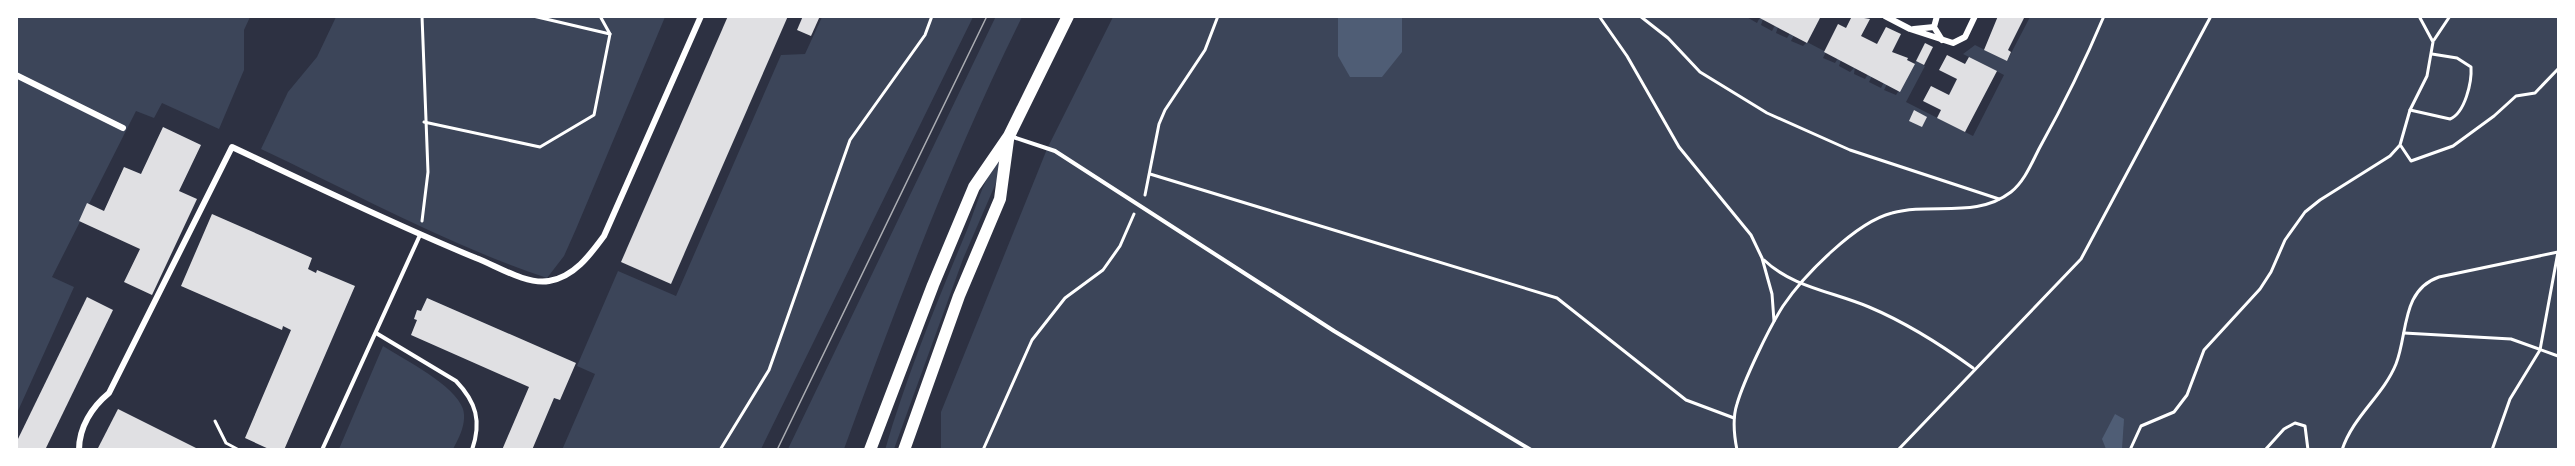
<svg xmlns="http://www.w3.org/2000/svg" width="2575" height="466" viewBox="0 0 2575 466" font-family="'PT Sans Narrow',sans-serif">
  <style>
    .green { fill: #3c4559 }
    .water { fill: #4f5d75 }
    .building { fill: #e0e0e3 }
    .lines { fill: none; stroke-linecap: round; stroke-linejoin: round }
    .path { stroke: #fff; stroke-width: 3 }
    .service { stroke: #fff; stroke-width: 4 }
    .minor { stroke: #fff; stroke-width: 6 }
    .primary { stroke: #fff; stroke-width: 12 }
    .tram { stroke: #abadb3; stroke-width: 1.5 }
  </style>
  <rect width="100%" height="100%" fill="#2d3142"/>
  <g class="green">
    <path d="M 996,16 L 1022,17 C 953,156 897,304 844,449 L 788,449 Z"/>
    <polygon points="1745,16 1757,23 1760,17 1763,19 1761,25 1772,31 1775,25 1778,27 1776,33 1787,38 1790,33 1794,35 1791,41 1803,46 1807,42 1826,52 1823,58 1835,63 1838,58 1841,60 1839,66 1850,72 1855,67 1854,74 1865,79 1868,74 1872,76 1869,82 1881,88 1884,82 1887,84 1884,90 1896,95 1916,61 1925,66 1906,102 1973,136 2004,75 1963,54 1975,45 2007,61 2030,17 2558,17 2558,449 941,450 941,412 1047,149 1113,17 1338,17 1338,56 1402,52 1402,17"/>
    <polygon points="17,17 250,17 244,30 244,70 219,129 162,103 154,118 136,111 52,277 74,287 17,413"/>
    <path d="M 336,17 L 665,17 L 576,229 L 564,256 L 547,278 C 448,245 356,194 261,149 L 288,92 L 317,57 Z"/>
    <polygon points="822,17 973,17 761,449 562,450 595,374 577,366 618,271 676,296 781,55 805,54"/>
    <path d="M 1000,159 L 1002,169 L 963,259 L 894,449 L 885,450 C 907,374 937,302 967,230 C 976,208 984,176 1000,159 Z"/>
    <path d="M 383,346 C 405,360 455,385 463,409 C 467,423 459,438 453,449 L 339,449 Z"/>
  </g>
  <g class="water">
    <polygon points="1338,17 1402,17 1402,52 1382,77 1350,77 1338,56"/>
    <polygon points="2115,414 2124,419 2122,449 2106,449 2102,439"/>
  </g>
  <g class="building">
    <polygon points="728,16 788,16 671,284 621,262"/>
    <polygon points="803,16 820,16 811,36 797,30"/>
    <polygon points="1756,16 1821,16 1807,43"/>
    <polygon points="1852,16 1870,19 1861,36 1877,44 1886,27 1901,34 1892,52 1908,58 1907,60 1915,64 1900,92 1824,52 1838,24 1846,28"/>
    <polygon points="1998,16 2025,16 2008,50 2011,52 2007,61 1984,50"/>
    <polygon points="1925,43 1933,47 1924,65 1916,61"/>
    <polygon points="1947,55 1965,64 1969,57 1997,71 1965,132 1937,118 1941,110 1923,101 1931,86 1949,95 1957,79 1939,70"/>
    <polygon points="1914,110 1927,117 1922,127 1909,121"/>
    <polygon points="163,127 201,145 179,191 197,199 152,295 124,282 140,249 79,221 87,203 104,211 124,167 141,174"/>
    <polygon points="212,214 312,258 308,269 316,273 317,270 355,286 284,450 271,450 245,438 291,330 283,326 282,330 181,286"/>
    <polygon points="87,297 113,310 45,450 16,450 16,443"/>
    <polygon points="427,298 576,363 560,400 554,398 532,450 502,450 529,387 411,335 417,320 414,319 417,310 421,311"/>
    <polygon points="118,409 200,450 97,450"/>
  </g>
  <g class="lines">
    <g class="path">
      <polyline points="533,16 610,34"/>
      <polyline points="1599,16 1627,56 1679,147 1751,235 1762,258 1772,294 1774,321"/>
      <polyline points="1640,16 1668,38 1700,72 1767,113 1850,150 1999,199"/>
      <polyline points="2434,40 2450,16"/>
      <path d="M 2410,110 L 2450,119 C 2465,113 2472,82 2471,67 L 2457,58 L 2432,54"/>
      <polyline points="424,122 540,147 594,115 610,34 600,16"/>
      <polyline points="2401,146 2411,161 2453,146 2494,116 2516,96 2535,93 2558,69"/>
      <polyline points="1150,174 1557,298 1686,400 1734,418"/>
      <polyline points="1145,195 1159,124 1165,110 1205,50 1218,16"/>
      <polyline points="422,221 428,172 422,16"/>
      <path d="M 1764,260 C 1792,287 1834,292 1869,307 C 1907,323 1940,344 1973,368"/>
      <polyline points="2404,333 2511,339 2558,356"/>
      <polyline points="215,421 226,443 239,450"/>
      <polyline points="720,450 769,370 850,140 925,35 932,16"/>
      <polyline points="983,450 1032,340 1065,298 1103,270 1120,246 1134,214"/>
      <path d="M 1737,450 C 1734,435 1732,419 1737,404 C 1744,380 1769,328 1783,306 C 1804,275 1856,222 1892,213 C 1932,202 1976,219 2011,192 C 2025,181 2032,162 2040,147 C 2064,104 2085,61 2104,16"/>
      <polyline points="1898,450 2081,259 2211,16"/>
      <polyline points="2130,450 2141,426 2174,412 2187,395 2204,350 2260,289 2271,272 2285,240 2305,212 2320,200 2390,156 2400,145 2410,110 2427,76 2433,42 2419,16"/>
      <polyline points="2265,450 2284,429 2295,423 2305,426 2308,450"/>
      <path d="M 2342,450 C 2353,416 2383,396 2396,364 C 2408,334 2401,290 2439,277 L 2558,252"/>
      <polyline points="2492,450 2510,399 2540,350 2558,252"/>
    </g>
    <g class="service">
      <polyline points="1010,136 1055,151 1334,331 1531,450"/>
      <path d="M 376,333 L 456,381 C 476,402 482,421 472,450"/>
      <polyline points="322,450 420,235"/>
    </g>
    <g class="minor">
      <polyline points="1885,16 1910,29 1953,43 1965,37 1975,16"/>
      <polyline points="1937,16 1934,27 1942,40"/>
      <polyline points="1914,29 1934,27"/>
      <polyline points="16,75 123,128"/>
      <path d="M 79,450 C 79,427 92,407 109,393 L 232,147 C 313,185 393,224 476,258 C 497,266 526,285 549,281 C 574,277 590,255 604,236 L 701,16"/>
    </g>
    <g class="primary">
      <polyline points="870,450 933,285 974,187 1009,136 1068,16"/>
      <polyline points="904,450 959,296 1000,199 1008,140"/>
    </g>
    <polyline class="tram" points="777,450 987,16"/>
  </g>
  <rect width="2575" height="466" fill="none" stroke="#ffffff" stroke-width="36"/>
</svg>
